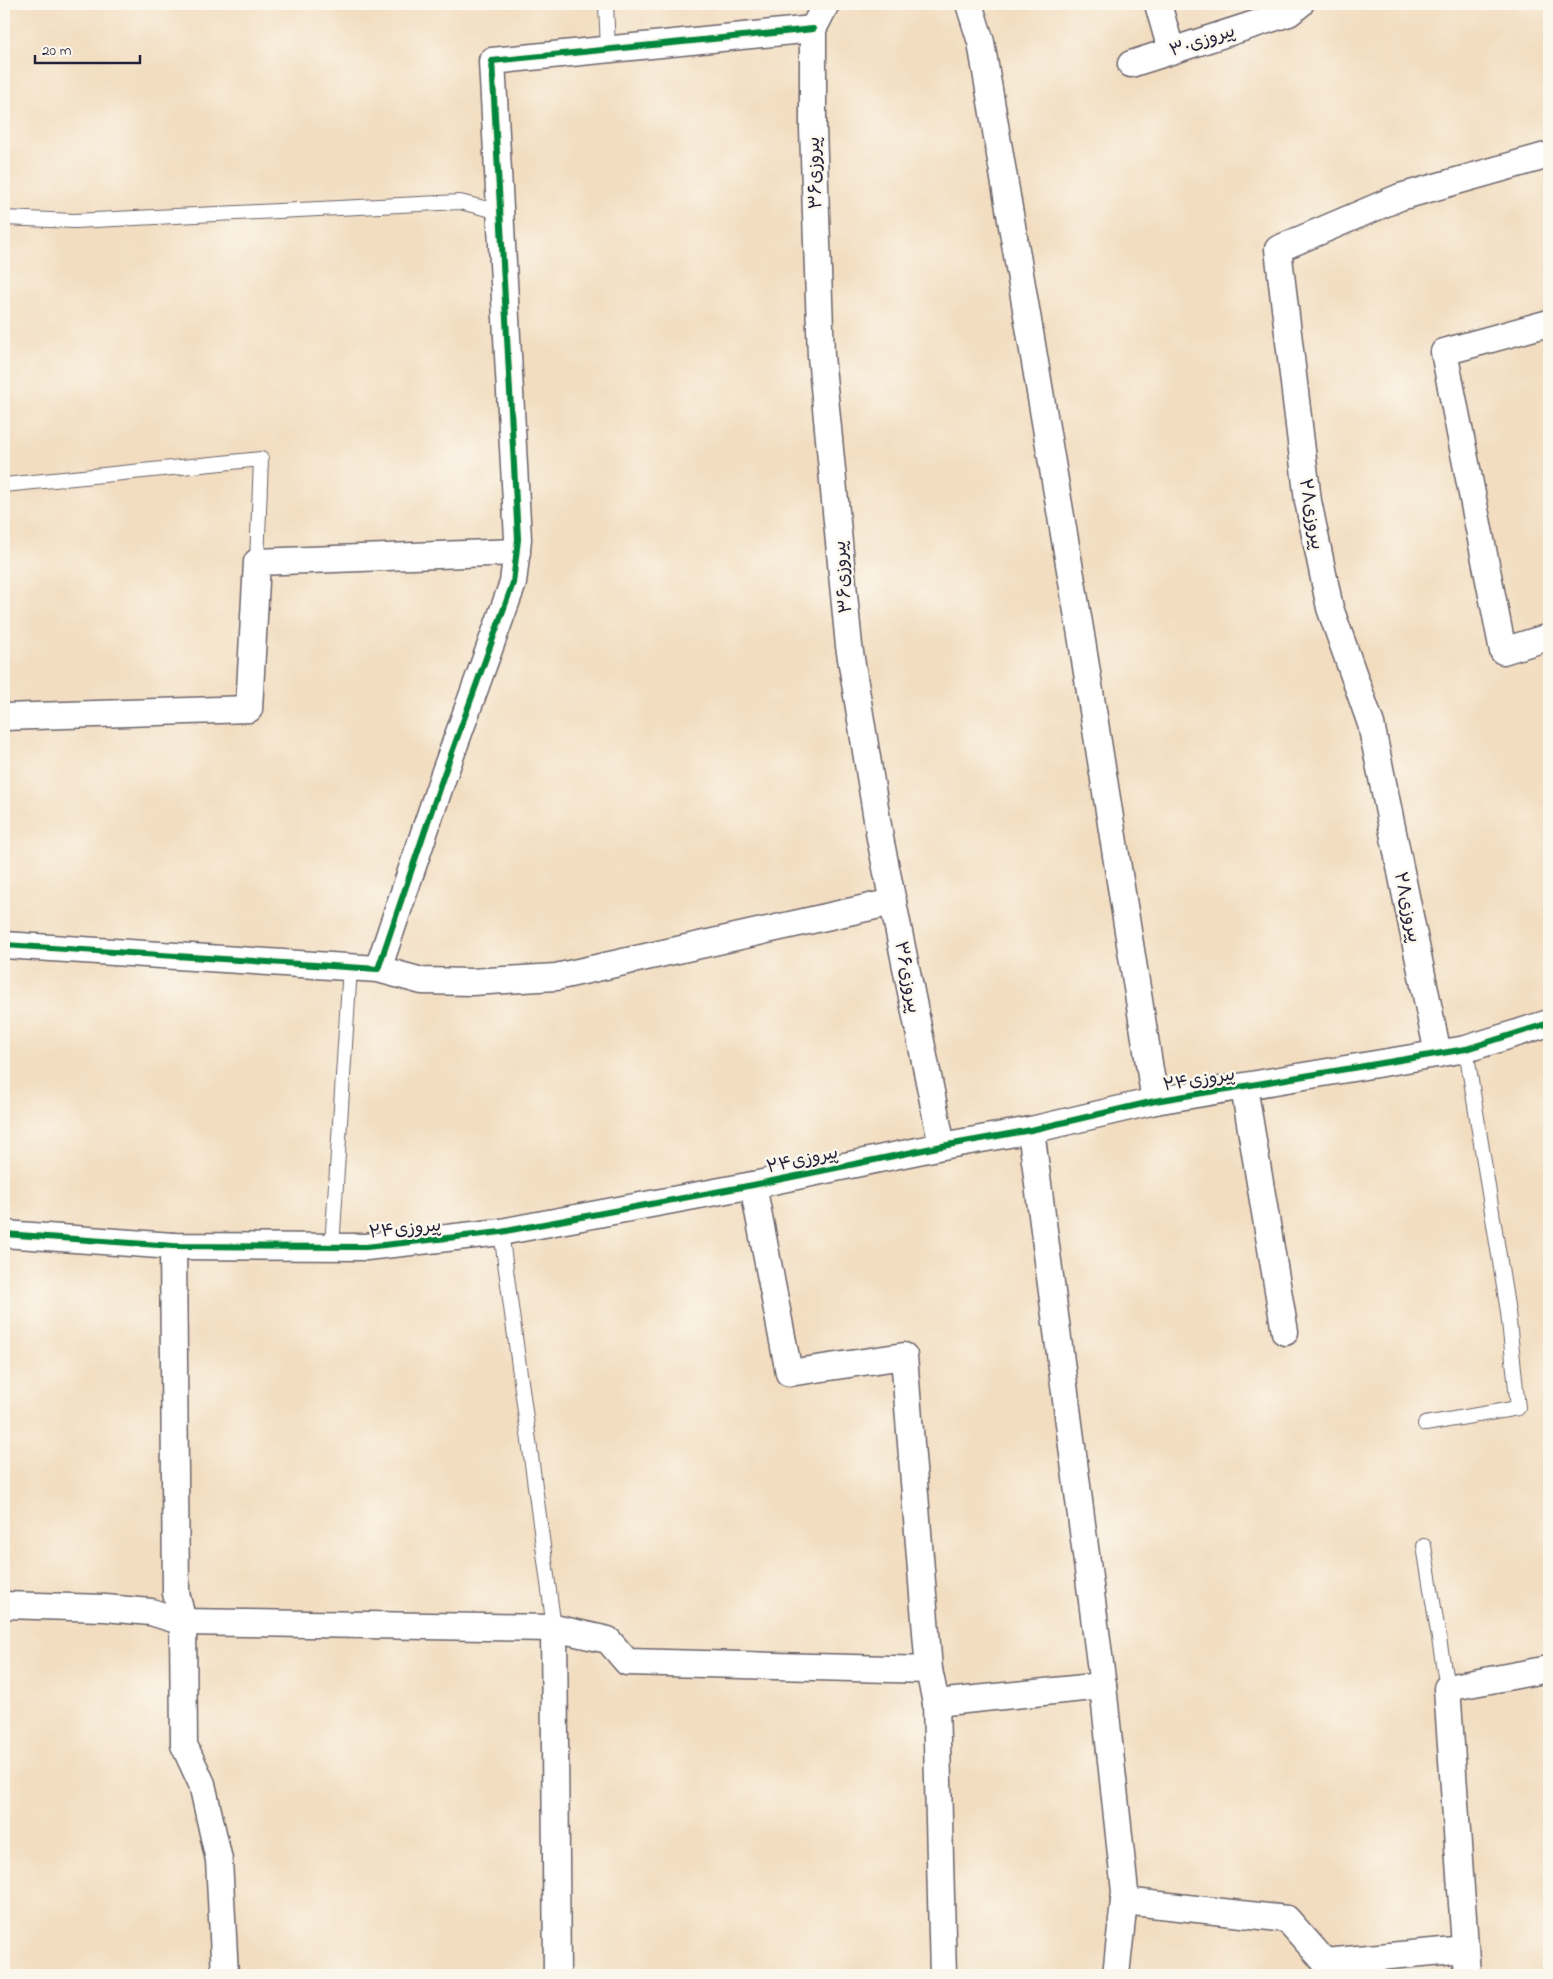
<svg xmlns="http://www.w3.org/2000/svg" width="1553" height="1979" viewBox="0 0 1553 1979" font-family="'Indie Flower','Playpen Sans Arabic',sans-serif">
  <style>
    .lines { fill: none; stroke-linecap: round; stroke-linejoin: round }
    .service-casing { stroke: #6b636a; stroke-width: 16 }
    .minor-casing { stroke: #6b636a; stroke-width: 29 }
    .service { stroke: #fff; stroke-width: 14 }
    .minor { stroke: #fff; stroke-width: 26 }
    .cycleway-casing { stroke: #fbf7ec; stroke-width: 9 }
    .cycleway { stroke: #00873e; stroke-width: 6 }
    .labels { text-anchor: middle; stroke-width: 5; stroke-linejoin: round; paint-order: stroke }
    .street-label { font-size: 18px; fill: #22223b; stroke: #fbf7ec }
  </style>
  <rect width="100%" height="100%" fill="#fbf7ec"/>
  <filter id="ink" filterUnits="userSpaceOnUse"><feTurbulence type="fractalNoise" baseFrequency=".02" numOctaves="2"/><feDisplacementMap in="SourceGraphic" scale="10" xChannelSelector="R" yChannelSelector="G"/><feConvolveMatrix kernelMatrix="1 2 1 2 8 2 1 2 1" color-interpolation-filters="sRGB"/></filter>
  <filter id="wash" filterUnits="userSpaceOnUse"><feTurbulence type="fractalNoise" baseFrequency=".0096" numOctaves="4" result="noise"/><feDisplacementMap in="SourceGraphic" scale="20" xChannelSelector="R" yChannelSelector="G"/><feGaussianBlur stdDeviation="1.12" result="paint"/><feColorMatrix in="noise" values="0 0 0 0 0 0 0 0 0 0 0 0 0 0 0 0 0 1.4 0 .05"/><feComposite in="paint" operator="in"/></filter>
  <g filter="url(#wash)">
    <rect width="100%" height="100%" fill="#f2ddc0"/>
  </g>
  <g filter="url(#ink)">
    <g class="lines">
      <g class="service-casing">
        <g id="service">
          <polyline points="606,4 608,49"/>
          <polyline points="4,218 74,221 460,202 500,212"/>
          <polyline points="4,485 261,459 257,562"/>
          <polyline points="501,1232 554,1628"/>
          <polyline points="332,1247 350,967"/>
          <polyline points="1425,1424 1518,1408 1508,1312 1466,1049"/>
          <polyline points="1424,1546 1447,1688"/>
        </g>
      </g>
      <g class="minor-casing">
        <g id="minor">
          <polyline points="826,4 813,29 813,129 821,356 849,646 880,838 942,1146"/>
          <polyline points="969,4 981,42 1081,635 1155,1101"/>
          <polyline points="1158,4 1171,50"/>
          <polyline points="1131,64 1289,13 1300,4"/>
          <polyline points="1549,323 1444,352 1503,651 1549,637"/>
          <polyline points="4,717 249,709 257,562 517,552"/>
          <polyline points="4,945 378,969 443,777 513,583 518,539 492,61 813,29"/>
          <polyline points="378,969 422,981 471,982 556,977 893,902"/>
          <polyline points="1438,1054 1371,724 1330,608 1308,501 1278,249 1400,197 1549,155"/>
          <polyline points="1244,1087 1285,1332"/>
          <polyline points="1031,1130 1103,1686 1125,1892 1116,1975"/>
          <polyline points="753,1185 789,1373 904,1356 929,1670"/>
          <polyline points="4,1234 173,1246 366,1247 501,1232 753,1185 942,1146 1031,1130 1155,1101 1466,1049 1549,1023"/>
          <polyline points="173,1246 176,1593 183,1622 184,1745 202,1784 219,1860 225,1975"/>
          <polyline points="4,1605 105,1608 151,1612 183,1622 554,1628 608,1640 627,1662 929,1670 936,1703 1103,1686"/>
          <polyline points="554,1628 557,1975"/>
          <polyline points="936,1703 943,1975"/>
          <polyline points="1124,1901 1287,1919 1325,1962 1465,1949"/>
          <polyline points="1467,1975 1447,1688 1549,1669"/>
        </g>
      </g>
      <use href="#service" class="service"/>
      <use href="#minor" class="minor"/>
      <g class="cycleway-casing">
        <g id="cycleway">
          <polyline points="4,945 378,969 443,777 513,583 518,539 492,61 813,29"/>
          <polyline points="4,1234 173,1246 366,1247 501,1232 753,1185 942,1146 1031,1130 1155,1101 1466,1049 1549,1023"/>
        </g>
      </g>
      <use href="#cycleway" class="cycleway"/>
    </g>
  </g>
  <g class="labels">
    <g class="street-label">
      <text transform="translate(1202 40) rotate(-18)" y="6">پیروزی۳۰</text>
      <text transform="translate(814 173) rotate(-92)" y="6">پیروزی۳۶</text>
      <text transform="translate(1312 514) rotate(80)" y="6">پیروزی۲۸</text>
      <text transform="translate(842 577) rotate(-95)" y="6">پیروزی۳۶</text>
      <text transform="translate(1408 907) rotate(78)" y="6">پیروزی۲۸</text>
      <text transform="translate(908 977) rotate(79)" y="6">پیروزی۳۶</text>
      <text transform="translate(1199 1079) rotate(-9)" y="6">پیروزی۲۴</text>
      <text transform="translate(802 1159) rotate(-12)" y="6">پیروزی۲۴</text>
      <text transform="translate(405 1228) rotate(-6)" y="6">پیروزی۲۴</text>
    </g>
  </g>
  <rect width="1553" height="1979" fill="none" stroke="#fbf7ec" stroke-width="20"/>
  <path d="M35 55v8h105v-8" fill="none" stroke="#22223b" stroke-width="2.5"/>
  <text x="42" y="55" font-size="15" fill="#22223b" stroke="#fbf7ec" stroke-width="4" paint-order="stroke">20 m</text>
</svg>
